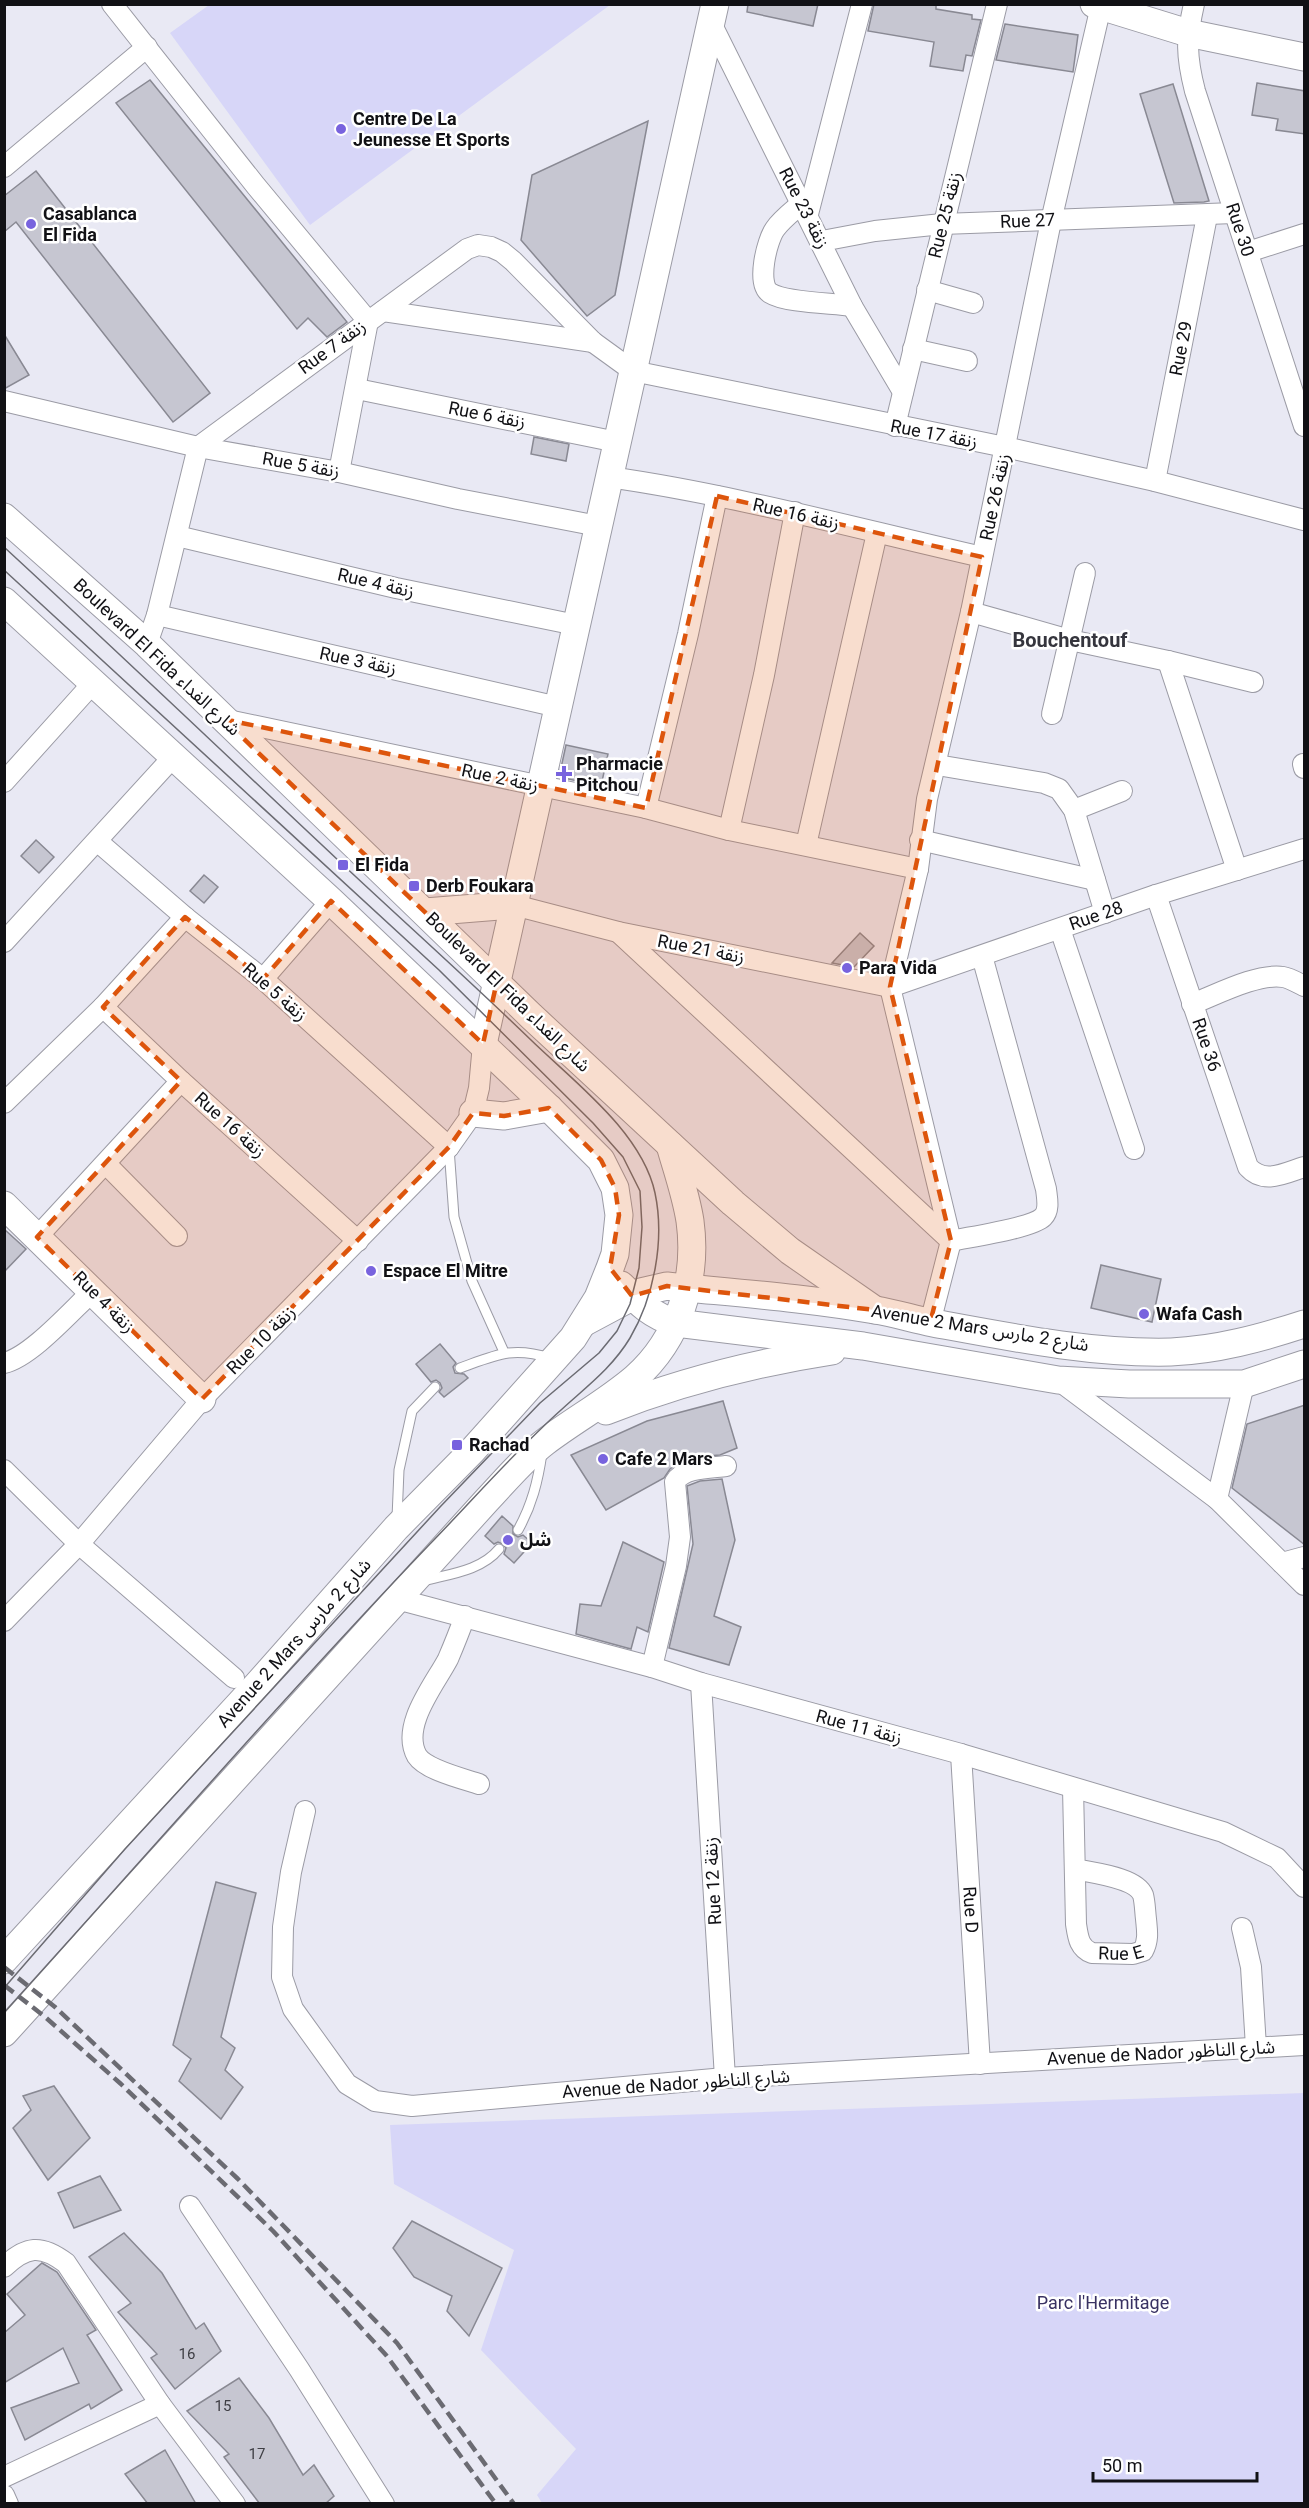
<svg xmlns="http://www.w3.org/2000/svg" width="1309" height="2508" viewBox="0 0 1309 2508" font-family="Roboto,'Noto Sans Arabic',sans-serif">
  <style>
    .green { fill: #d7d6f8 }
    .building { fill: #c6c6d1; stroke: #898993; stroke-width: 1.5 }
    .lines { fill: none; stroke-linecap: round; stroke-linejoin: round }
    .lane-casing { stroke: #9b9ba5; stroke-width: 11 }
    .street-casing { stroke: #9b9ba5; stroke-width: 22 }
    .secondary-casing { stroke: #9b9ba5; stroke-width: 29 }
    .lane { stroke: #fff; stroke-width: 9 }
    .street { stroke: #fff; stroke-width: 20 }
    .secondary { stroke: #fff; stroke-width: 27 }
    .tram { stroke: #6b6b72; stroke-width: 1.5 }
    .rail { stroke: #6b6b72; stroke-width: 4.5; stroke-dasharray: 12 6; stroke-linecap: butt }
    .marked { fill: #dd550c; fill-opacity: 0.2; stroke: #dd550c; stroke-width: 4.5; stroke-dasharray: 12 8; stroke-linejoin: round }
    .poi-dot { fill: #7863de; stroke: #fff; stroke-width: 2 }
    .labels { text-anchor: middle; stroke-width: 5; stroke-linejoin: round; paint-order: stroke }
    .number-label { font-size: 15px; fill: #3e3e44 }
    .poi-label { font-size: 18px; font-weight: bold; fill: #111115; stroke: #fff; text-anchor: start }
    .street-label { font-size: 18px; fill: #111115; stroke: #fff }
    .park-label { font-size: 18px; fill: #383162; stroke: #fff }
    .neighbourhood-label { font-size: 20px; font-weight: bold; fill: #35353d; stroke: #fff }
  </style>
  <rect width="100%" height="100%" fill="#e9e9f4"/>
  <g class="green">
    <polygon points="209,5 209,4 610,5 310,225 170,33"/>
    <polygon points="1304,2093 1304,2504 542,2503 537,2495 576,2449 481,2350 514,2250 394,2184 390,2125"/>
  </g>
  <g class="building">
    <polygon points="748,4 818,4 813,26 747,12"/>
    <polygon points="874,4 936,4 936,9 972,15 972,19 981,20 972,56 966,55 963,71 930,66 934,42 868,31"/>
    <polygon points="1005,24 1078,35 1073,72 996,60"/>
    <polygon points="150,80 347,322 327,337 308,318 297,329 116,103"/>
    <polygon points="1257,83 1305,91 1305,134 1276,130 1278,119 1252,115"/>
    <polygon points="1173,84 1209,201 1204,202 1174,203 1140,94"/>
    <polygon points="648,121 615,295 587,316 521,240 532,175"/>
    <polygon points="36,171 210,393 173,422 16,222 4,232 4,196"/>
    <polygon points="4,334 29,375 4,389"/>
    <polygon points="534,437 569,444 566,461 531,454"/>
    <polygon points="566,745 608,754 601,786 559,777"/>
    <polygon points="36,840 54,857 39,873 21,856"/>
    <polygon points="204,875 218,887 204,903 190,891"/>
    <polygon points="860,933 874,946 854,967 832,963"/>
    <polygon points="4,1229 26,1249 4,1272"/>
    <polygon points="1101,1265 1161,1279 1152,1322 1091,1308"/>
    <polygon points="440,1344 456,1363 453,1367 455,1373 464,1374 468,1378 444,1397 439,1392 442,1388 440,1383 436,1380 431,1382 416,1364"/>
    <polygon points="723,1401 737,1448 720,1455 695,1457 680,1462 670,1469 664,1478 606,1510 571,1455 647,1421"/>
    <polygon points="1305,1405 1305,1545 1232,1488 1247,1424"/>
    <polygon points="722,1479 735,1540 714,1616 741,1627 729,1665 669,1648 693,1544 687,1486 700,1481"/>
    <polygon points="502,1516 513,1526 513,1534 518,1537 523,1535 532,1543 514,1563 504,1554 506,1548 503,1544 498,1542 494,1544 485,1536"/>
    <polygon points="623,1542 664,1562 648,1632 637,1627 631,1649 576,1634 580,1604 601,1606"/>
    <polygon points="216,1882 256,1893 221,2037 235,2048 225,2070 243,2087 221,2119 179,2081 191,2059 173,2045"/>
    <polygon points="54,2086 90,2138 48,2180 13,2128 31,2110 23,2096"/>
    <polygon points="100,2176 121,2210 74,2228 58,2193"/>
    <polygon points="412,2221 502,2268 469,2336 447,2311 452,2296 414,2277 393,2248"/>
    <polygon points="124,2233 162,2273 196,2329 204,2323 221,2351 175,2389 151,2358 157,2354 118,2312 131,2303 89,2257"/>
    <polygon points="42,2263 57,2272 96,2330 87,2335 122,2390 91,2409 89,2404 25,2440 11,2408 79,2383 63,2348 4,2383 4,2333 25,2315 7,2294"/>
    <polygon points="239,2378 269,2418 303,2475 314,2465 334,2496 325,2504 260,2504 224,2457 229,2454 187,2411"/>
    <polygon points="165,2450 196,2504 148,2504 125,2474"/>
  </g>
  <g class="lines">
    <g class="lane-casing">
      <g id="lane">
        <polyline points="449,1148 454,1217 472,1281 504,1352"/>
        <path d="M 460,1368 C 496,1355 512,1346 550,1358"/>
        <polyline points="397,1518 399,1470 412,1411 435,1387"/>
        <path d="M 518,1530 C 532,1505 538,1481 542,1453"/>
        <path d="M 423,1581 C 449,1574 481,1571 499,1549"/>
      </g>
    </g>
    <g class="street-casing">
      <g id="street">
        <polyline points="112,4 256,186 368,321 339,472"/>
        <path id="s1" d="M 1194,4 C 1186,39 1186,56 1195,91 L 1304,426"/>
        <polyline points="710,21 852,306 903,392"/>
        <polyline points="4,167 147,47"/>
        <path d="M 802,203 C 793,211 782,219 775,229 C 767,240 756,284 770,293 C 786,303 832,303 852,306"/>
        <polyline points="808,214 862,4"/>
        <path id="s2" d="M 822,241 L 875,231 L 942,224 L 1234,213"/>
        <polyline points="1248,252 1304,234"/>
        <polyline points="927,290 973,303"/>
        <polyline points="383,311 593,342"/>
        <polyline points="913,349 967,361"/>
        <polyline points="357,389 617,442"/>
        <polyline points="4,401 198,447 339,472 458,499 598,526"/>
        <polyline points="895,426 997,4"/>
        <path d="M 609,477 C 735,495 858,529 982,557"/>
        <path id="s3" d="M 1155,481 L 1207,216"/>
        <polyline points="177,536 396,588 576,625"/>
        <polyline points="971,612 1070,640 1168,661 1253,682"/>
        <polyline points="157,615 558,707"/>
        <polyline points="147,644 157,615 198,447 467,249 478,245 491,247 502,252 513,261 593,342 633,371 1005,447 1155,481 1304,520"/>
        <polyline points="1168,661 1237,870"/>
        <polyline points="1052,714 1085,573"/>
        <polyline points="223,719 646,808 729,830 918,869"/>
        <polyline points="1303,764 1304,768"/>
        <polyline points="937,765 1044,783 1059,789 1074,810 1105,913"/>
        <polyline points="4,782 93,683"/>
        <polyline points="646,808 688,634 717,496"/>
        <polyline points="1074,810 1122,791"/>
        <polyline points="729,830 764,675 795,512"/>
        <polyline points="920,840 1095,880"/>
        <polyline points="97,841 185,917 263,979 449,1147"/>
        <polyline points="806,845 877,533"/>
        <path id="s4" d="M 1156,895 L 1248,1167 C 1264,1185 1285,1173 1304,1167"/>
        <polyline points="514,905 618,932 890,987"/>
        <polyline points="1060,929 1134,1149"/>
        <path d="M 618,932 L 951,1241 C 969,1237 1032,1228 1043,1217 C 1050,1210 1047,1198 1046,1189 L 982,956"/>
        <polyline points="4,942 174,756"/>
        <polyline points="263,979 331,901"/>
        <path id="s5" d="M 890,987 L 1156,895 L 1304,849"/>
        <path d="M 1192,1004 C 1216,995 1257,973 1283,977 C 1290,978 1298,983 1304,986"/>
        <polyline points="103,1007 181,1081 358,1241"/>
        <polyline points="4,1103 103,1007 185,917"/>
        <polyline points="106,1164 177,1236"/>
        <polyline points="37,1237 181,1081"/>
        <polyline points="930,1323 951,1241 890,987 918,869 927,799 971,612 1051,221 1101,6"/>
        <path d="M 4,1363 C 31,1357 72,1310 93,1291"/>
        <polyline points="1058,1380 1217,1499 1304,1585"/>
        <polyline points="4,1470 79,1544 234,1678"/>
        <polyline points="1217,1499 1244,1384"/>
        <polyline points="1282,1563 1304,1557"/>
        <polyline points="397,1599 652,1667 701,1683 961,1754 1223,1832 1277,1858 1304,1887"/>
        <path d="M 465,1616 C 460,1630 454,1645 448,1659 C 435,1684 400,1726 417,1756 C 426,1770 464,1779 479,1784"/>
        <polyline points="4,1621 79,1544 202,1399 449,1147 473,1113 479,1088 483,1044"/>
        <path d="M 652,1667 L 676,1566 L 680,1537 L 675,1482 C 683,1467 711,1468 726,1466"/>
        <polyline points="701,1683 725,2078"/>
        <path id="s6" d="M 961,1754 L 980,2064"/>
        <path id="s7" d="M 1073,1788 L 1076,1924 C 1078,1937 1079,1948 1092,1953 L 1133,1954 L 1143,1951 C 1149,1940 1147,1930 1146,1919 C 1145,1911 1145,1902 1143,1895 C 1136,1877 1092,1873 1075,1869"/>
        <polyline points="305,1811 291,1872 283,1927 282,1977 293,2009 347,2084 375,2101 412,2106 725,2078 1304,2045"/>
        <polyline points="1242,1928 1251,1967 1256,2047"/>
        <polyline points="190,2206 299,2369 384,2504"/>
        <path d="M 4,2267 C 26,2246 41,2244 66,2263 L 160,2404 L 235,2504"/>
        <polyline points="4,2477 160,2404"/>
        <polyline points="4,2495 8,2504"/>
      </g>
    </g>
    <g class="secondary-casing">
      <g id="secondary">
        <polyline points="1094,4 1188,33 1304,57"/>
        <polyline points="4,517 147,644 531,1016 733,1203 790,1251 875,1310"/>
        <polyline points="4,601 331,901 549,1108 601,1160 615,1188 619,1215 615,1254 610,1268 598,1298 573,1338 472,1451 396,1528 256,1686 4,1960"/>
        <polyline points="425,912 514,905"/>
        <polyline points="483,1044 715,4"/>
        <polyline points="473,1113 504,1116 549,1108"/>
        <polyline points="4,1205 202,1399"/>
        <path d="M 621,1285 C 639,1303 652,1316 676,1323 L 863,1346 L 1058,1380 L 1129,1384 L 1244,1384 L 1304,1364"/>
        <path d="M 583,1323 L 641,1292 L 667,1286 C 736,1293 807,1298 875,1310 C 894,1313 913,1319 933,1323 C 1009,1337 1093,1354 1171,1352 C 1217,1350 1261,1338 1304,1324"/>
        <path d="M 606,1411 C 679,1382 754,1363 832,1351"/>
        <path d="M 4,2033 L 487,1500 C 505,1481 524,1458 545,1442 C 574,1420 607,1402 635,1378 C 679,1339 698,1279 690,1221 C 686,1195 677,1170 670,1145"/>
      </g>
    </g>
    <use href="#lane" class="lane"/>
    <use href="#street" class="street"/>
    <use href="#secondary" class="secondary"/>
    <g class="tram">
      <path d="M 4,547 C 117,651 228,757 340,862 C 404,922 468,979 531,1040 C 573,1081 642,1132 655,1193 C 665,1240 654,1297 630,1338 C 612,1368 586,1387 561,1410 C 514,1452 472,1501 428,1546 C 283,1698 145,1857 4,2013"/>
      <polyline points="4,570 439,970 593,1123 623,1157 640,1191 642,1227 639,1268 630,1304 617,1331 599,1353 540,1403 440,1507 125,1849 4,1988"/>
    </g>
    <g class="rail">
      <polyline points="4,1967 55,2007 238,2179 397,2343 514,2504"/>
      <polyline points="4,1985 44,2016 121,2084 273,2231 386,2355 496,2504"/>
    </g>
  </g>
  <path class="marked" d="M 717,496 L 982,557 L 890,987 L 951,1241 L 930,1323 L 875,1310 L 667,1286 L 632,1296 L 610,1268 L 619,1215 L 615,1188 L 601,1160 L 549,1108 L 504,1116 L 473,1113 L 449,1147 L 202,1399 L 37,1237 L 181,1081 L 103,1007 L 185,917 L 263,979 L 331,901 L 483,1044 L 497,981 L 223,719 L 646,808 Z"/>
  <g class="poi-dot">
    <circle cx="341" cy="129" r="6"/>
    <circle cx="31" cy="224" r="6"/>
    <path d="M561 765h6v6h6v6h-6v6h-6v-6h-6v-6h6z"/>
    <rect x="337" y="859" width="12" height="12" rx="3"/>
    <rect x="408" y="880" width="12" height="12" rx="3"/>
    <circle cx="847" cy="968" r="6"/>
    <circle cx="371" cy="1271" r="6"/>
    <circle cx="1144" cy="1314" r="6"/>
    <rect x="451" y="1439" width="12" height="12" rx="3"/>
    <circle cx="603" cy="1459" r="6"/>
    <circle cx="508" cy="1540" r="6"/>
  </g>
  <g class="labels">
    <g class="number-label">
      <text x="187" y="2359">16</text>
      <text x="223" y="2411">15</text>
      <text x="257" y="2459">17</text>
    </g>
    <g class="poi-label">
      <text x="353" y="125">Centre De La<tspan x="353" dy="21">Jeunesse Et Sports</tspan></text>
      <text x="43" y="220">Casablanca<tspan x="43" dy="21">El Fida</tspan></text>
      <text x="576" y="770">Pharmacie<tspan x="576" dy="21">Pitchou</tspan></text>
      <text x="355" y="871">El Fida</text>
      <text x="426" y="892">Derb Foukara</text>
      <text x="859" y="974">Para Vida</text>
      <text x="383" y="1277">Espace El Mitre</text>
      <text x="1156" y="1320">Wafa Cash</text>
      <text x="469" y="1451">Rachad</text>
      <text x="615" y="1465">Cafe 2 Mars</text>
      <text x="520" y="1546">شل</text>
    </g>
    <g class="street-label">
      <text transform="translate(804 208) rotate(63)" y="6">Rue 23 زنقة</text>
      <text transform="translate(945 215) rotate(-76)" y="6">Rue 25 زنقة</text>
      <text dy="6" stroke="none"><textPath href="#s2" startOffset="207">Rue 27</textPath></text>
      <text dy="6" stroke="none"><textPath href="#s1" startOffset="234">Rue 30</textPath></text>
      <text transform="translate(332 347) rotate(-36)" y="6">Rue 7 زنقة</text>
      <text dy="6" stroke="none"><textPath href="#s3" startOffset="135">Rue 29</textPath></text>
      <text transform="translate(487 415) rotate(11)" y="6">Rue 6 زنقة</text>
      <text transform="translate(934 434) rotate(11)" y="6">Rue 17 زنقة</text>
      <text transform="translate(301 465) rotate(10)" y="6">Rue 5 زنقة</text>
      <text transform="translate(995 497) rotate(-78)" y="6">Rue 26 زنقة</text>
      <text transform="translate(796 514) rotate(13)" y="6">Rue 16 زنقة</text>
      <text transform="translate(376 583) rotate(13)" y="6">Rue 4 زنقة</text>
      <text transform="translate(157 657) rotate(43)" y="6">Boulevard El Fida شارع الفداء</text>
      <text transform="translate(358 661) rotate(12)" y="6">Rue 3 زنقة</text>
      <text transform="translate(500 778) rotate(12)" y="6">Rue 2 زنقة</text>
      <text dy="6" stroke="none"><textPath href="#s5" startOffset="218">Rue 28</textPath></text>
      <text transform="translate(701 949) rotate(11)" y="6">Rue 21 زنقة</text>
      <text transform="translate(275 992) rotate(41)" y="6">Rue 5 زنقة</text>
      <text transform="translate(508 992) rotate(44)" y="6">Boulevard El Fida شارع الفداء</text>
      <text dy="6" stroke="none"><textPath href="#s4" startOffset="158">Rue 36</textPath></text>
      <text transform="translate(230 1125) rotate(42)" y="6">Rue 16 زنقة</text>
      <text transform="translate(104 1302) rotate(45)" y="6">Rue 4 زنقة</text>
      <text transform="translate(980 1328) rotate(9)" y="6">Avenue 2 Mars شارع 2 مارس</text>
      <text transform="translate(261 1340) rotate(-45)" y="6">Rue 10 زنقة</text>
      <text transform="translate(294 1643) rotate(-48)" y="6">Avenue 2 Mars شارع 2 مارس</text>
      <text transform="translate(859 1727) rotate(15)" y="6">Rue 11 زنقة</text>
      <text transform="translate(713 1881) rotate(-93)" y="6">Rue 12 زنقة</text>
      <text dy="6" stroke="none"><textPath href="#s6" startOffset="156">Rue D</textPath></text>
      <text dy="6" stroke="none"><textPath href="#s7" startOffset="200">Rue E</textPath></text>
      <text transform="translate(1161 2053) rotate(-3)" y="6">Avenue de Nador شارع الناظور</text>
      <text transform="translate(676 2084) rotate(-4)" y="6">Avenue de Nador شارع الناظور</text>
    </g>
    <g class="park-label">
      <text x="1103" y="2309">Parc l'Hermitage</text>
    </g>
    <g class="neighbourhood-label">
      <text x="1070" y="647">Bouchentouf</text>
    </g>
  </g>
  <rect width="1309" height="2508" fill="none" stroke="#111115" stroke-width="12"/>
  <path d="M1093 2472v9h164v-9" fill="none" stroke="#111115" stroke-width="3"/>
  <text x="1102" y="2472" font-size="18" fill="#111115" stroke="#ffffff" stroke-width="4.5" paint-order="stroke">50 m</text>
</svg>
